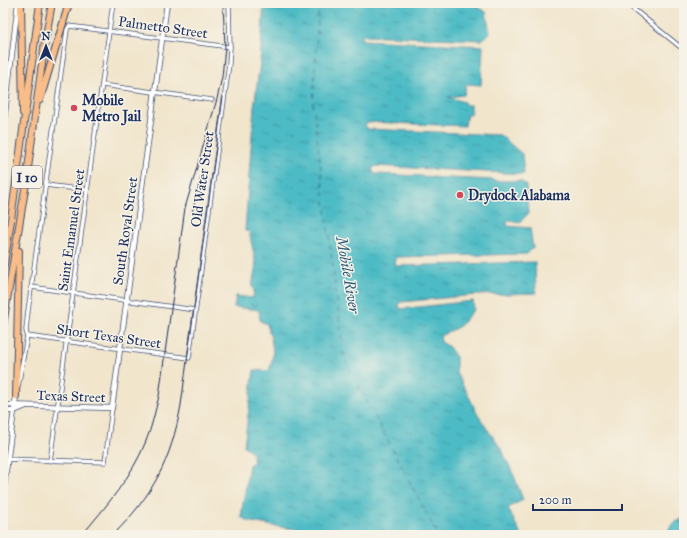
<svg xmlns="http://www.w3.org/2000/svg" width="687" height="538" viewBox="0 0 687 538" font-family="'IM FELL Great Primer',serif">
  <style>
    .water { fill: url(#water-ripples); stroke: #347592 }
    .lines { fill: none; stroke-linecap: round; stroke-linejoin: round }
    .ferry { stroke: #2a597d; stroke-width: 1; stroke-dasharray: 5 4; stroke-linecap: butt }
    .minor-casing { stroke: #3b4a6e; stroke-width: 5 }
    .tertiary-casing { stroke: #3b4a6e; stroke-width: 6 }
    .motorway-casing { stroke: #3b4a6e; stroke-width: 8 }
    .minor { stroke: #fff; stroke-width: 3.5 }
    .tertiary { stroke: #fff; stroke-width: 4.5 }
    .motorway { stroke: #f8bd89; stroke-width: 6 }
    .rail { stroke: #1b2f5e; stroke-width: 1 }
    .poi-dot { fill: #d1495b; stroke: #f7f3e8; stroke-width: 1.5 }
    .labels { text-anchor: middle; stroke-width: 3; stroke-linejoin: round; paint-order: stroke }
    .shield { fill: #f7f3e8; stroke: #5d6a87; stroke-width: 1 }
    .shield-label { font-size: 13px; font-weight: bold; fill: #1b2f5e }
    .street-label { font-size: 14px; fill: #1b2f5e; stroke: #f7f3e8 }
    .poi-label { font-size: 14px; font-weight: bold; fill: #1b2f5e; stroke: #f7f3e8; text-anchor: start }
    .water-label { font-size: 15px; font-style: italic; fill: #2a597d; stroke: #f7f3e8 }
  </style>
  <defs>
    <pattern id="water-ripples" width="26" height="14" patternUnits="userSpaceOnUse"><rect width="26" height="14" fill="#4dbbc5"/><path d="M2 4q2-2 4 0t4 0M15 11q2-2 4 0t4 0" fill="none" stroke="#3f98a3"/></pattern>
  </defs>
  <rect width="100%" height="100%" fill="#f7f3e8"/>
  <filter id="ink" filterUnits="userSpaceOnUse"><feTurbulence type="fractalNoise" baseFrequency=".025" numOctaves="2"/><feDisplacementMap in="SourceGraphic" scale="8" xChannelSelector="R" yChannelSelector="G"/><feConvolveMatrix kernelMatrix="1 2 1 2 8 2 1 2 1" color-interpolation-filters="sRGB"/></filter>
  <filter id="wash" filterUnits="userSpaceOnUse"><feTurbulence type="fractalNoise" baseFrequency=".012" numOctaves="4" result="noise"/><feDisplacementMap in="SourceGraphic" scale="16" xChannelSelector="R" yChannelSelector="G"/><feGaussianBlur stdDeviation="0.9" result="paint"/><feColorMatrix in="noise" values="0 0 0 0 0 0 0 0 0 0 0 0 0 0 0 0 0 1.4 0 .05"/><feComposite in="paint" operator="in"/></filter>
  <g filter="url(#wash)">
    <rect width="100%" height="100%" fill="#f1e5cc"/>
    <g class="water">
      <path d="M 264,3 L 471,3 L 486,12 L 490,33 L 482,40 L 362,35 L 362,40 L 483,46 L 481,85 L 466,84 L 464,95 L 448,97 L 464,102 L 465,105 L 471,105 L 471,114 L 467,114 L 465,126 L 368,122 L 365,125 L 368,129 L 500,135 L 522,154 L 524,174 L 375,166 L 372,170 L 375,174 L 422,176 L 426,178 L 428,177 L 493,180 L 494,181 L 521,181 L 526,185 L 528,214 L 520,222 L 507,221 L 507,226 L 530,228 L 533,248 L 527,254 L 398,257 L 395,259 L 394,264 L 397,266 L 535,262 L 536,293 L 475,295 L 401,302 L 399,304 L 400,309 L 473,301 L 474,309 L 460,326 L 440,336 L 441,342 L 449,347 L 456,357 L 456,372 L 481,420 L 502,450 L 514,476 L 523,500 L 508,508 L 521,535 L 310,535 L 309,532 L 304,530 L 273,526 L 248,521 L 241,517 L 249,465 L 254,462 L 252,454 L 254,453 L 244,446 L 254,370 L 269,371 C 276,352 272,343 267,324 L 260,321 L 259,310 L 234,307 L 236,296 L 253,298 L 254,289 L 252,287 L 256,264 L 249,231 L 245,231 L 254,107 L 260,63 Z"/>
      <polygon points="684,518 684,535 665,535 672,524"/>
    </g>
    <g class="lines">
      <polyline class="ferry" points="319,3 313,104 344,358 438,535"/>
    </g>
  </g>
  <g filter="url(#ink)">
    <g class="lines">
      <g class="minor-casing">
        <g id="minor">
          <polyline points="626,3 684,50"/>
          <polyline points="3,17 4,17"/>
          <polyline points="3,72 10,73"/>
          <polyline points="102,85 212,100"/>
          <polyline points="45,185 87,190"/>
          <polyline points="31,287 195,310"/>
          <polyline points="27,336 189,358 229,64 230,47 229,3"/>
          <polyline points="18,387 27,336 26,330 28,311 67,30 69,26 230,47"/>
          <polyline points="3,459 105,462 112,408"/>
          <polyline points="50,461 113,3"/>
        </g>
      </g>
      <g class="tertiary-casing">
        <g id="tertiary">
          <polyline points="3,130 18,3"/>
          <polyline points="3,405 112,408 167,3"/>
          <polyline points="3,411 14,411 26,406"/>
          <polyline points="3,493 16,396"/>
        </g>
      </g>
      <g class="motorway-casing">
        <g id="motorway">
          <polyline points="21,3 23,113"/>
          <polyline points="40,100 69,3"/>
          <polyline points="3,270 10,227 40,3"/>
          <polyline points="3,325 26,183 45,41 52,3"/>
          <polyline points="16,396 19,251"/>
        </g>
      </g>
      <use href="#minor" class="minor"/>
      <use href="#tertiary" class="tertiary"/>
      <use href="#motorway" class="motorway"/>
      <g class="rail">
        <polyline points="192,213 203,169"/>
        <path d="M 82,535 C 106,506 132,477 146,441 C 152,427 155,411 159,396 L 185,208 L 217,99 L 222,77 L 225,47 L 223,3"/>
        <path d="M 113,535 C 153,495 171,461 181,405 L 223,97"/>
      </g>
    </g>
  </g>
  <g class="poi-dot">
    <circle cx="74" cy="108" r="4"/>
    <circle cx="460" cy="195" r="4"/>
  </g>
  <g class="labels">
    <rect class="shield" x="12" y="166" width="30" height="22" rx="3"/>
    <g class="shield-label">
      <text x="27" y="182">I 10</text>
    </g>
    <g class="street-label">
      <text transform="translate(163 27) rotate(8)" y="5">Palmetto Street</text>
      <text transform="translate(202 179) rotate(-82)" y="5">Old Water Street</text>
      <text transform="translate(71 230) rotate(-82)" y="5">Saint Emanuel Street</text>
      <text transform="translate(125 231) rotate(-82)" y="5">South Royal Street</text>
      <text transform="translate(109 336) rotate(8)" y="5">Short Texas Street</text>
      <text transform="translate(71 396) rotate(2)" y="5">Texas Street</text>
    </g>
    <g class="poi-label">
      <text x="82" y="105">Mobile<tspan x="82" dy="16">Metro Jail</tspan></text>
      <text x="468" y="200">Drydock Alabama</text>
    </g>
    <g class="water-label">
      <text transform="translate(348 275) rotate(80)" y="5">Mobile River</text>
    </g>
  </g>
  <rect width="687" height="538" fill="none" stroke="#f7f3e8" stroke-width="16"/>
  <g transform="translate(46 46)" stroke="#f7f3e8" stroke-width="3" paint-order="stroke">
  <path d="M0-3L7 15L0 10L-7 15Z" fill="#1b2f5e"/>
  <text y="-6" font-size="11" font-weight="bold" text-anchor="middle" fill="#1b2f5e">N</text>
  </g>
  <path d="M533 504v6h89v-6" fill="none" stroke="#1b2f5e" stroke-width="2"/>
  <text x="539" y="504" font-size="12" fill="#1b2f5e" stroke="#f7f3e8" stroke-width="3" paint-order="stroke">200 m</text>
</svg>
